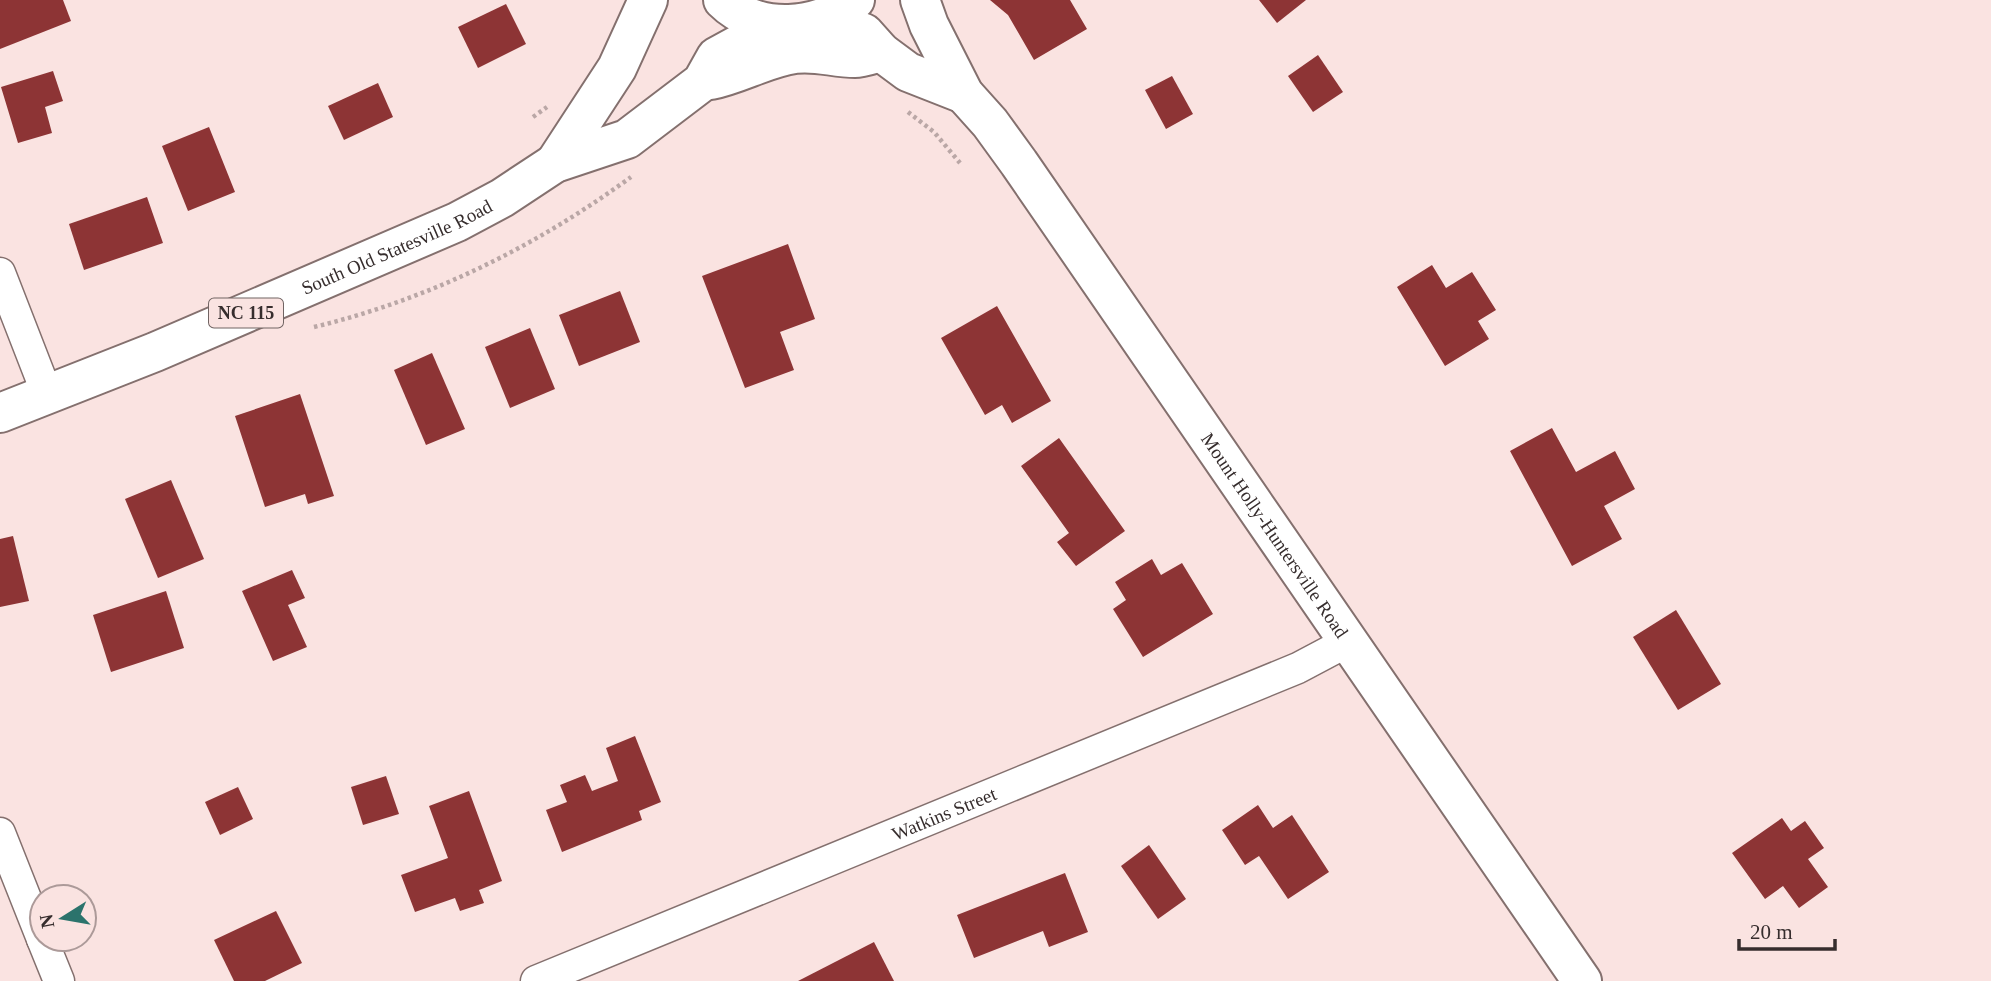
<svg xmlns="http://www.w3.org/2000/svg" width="1991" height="981" viewBox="0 0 1991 981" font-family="Georgia,serif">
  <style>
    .building { fill: #8d3435 }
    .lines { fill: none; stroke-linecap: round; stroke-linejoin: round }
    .minor-casing { stroke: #84706e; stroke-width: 33 }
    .secondary-casing { stroke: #84706e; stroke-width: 42 }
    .primary-casing { stroke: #84706e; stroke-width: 42 }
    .path { stroke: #baa7a6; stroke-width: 4.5; stroke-dasharray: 3.5 3.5; stroke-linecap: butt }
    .minor { stroke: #fff; stroke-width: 30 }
    .secondary { stroke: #fff; stroke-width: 38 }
    .primary { stroke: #fff; stroke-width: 38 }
    .labels { text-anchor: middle; stroke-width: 7; stroke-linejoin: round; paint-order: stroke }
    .shield { fill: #fae3e1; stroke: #716463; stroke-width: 2 }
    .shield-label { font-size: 18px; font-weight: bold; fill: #362d2d }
    .street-label { font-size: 19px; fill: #362d2d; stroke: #fae3e1 }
  </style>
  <rect width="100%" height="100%" fill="#fae3e1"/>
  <g class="building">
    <polygon points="0,0 63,0 71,21 0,49"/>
    <polygon points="990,0 1070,0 1087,29 1034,60 1008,15"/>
    <polygon points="1259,0 1306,0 1277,23"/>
    <polygon points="506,4 526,44 478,68 458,27"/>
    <polygon points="1318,55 1343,92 1313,112 1288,76"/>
    <polygon points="53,71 63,101 45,107 52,133 18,143 1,87"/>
    <polygon points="1172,76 1193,114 1166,129 1145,90"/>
    <polygon points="378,83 393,117 344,140 328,106"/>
    <polygon points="209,127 235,192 188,211 162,146"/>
    <polygon points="147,197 163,243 84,270 69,224"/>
    <polygon points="788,244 815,319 780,332 794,370 745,388 702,276"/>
    <polygon points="1432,265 1446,288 1472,272 1496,310 1478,321 1489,339 1445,366 1397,287"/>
    <polygon points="620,291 640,342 579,366 559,315"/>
    <polygon points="997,306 1051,401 1012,423 1002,405 985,415 941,338"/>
    <polygon points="530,328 555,389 510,408 485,347"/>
    <polygon points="432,353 465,429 426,445 394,370"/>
    <polygon points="300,394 334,496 308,504 305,494 265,507 235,416"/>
    <polygon points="1552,428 1576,472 1615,451 1635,489 1604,506 1622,539 1572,566 1510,451"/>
    <polygon points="1059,438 1125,531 1076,566 1057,542 1069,533 1021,466"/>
    <polygon points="171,480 204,559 158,578 125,499"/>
    <polygon points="13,536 29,601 0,607 0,539"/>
    <polygon points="1152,559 1161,575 1182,563 1213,614 1143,657 1113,609 1126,600 1115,582"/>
    <polygon points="292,570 305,598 288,605 307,647 273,661 242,591"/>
    <polygon points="166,591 184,648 111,672 93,615"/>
    <polygon points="1676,610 1721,684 1678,710 1633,637"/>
    <polygon points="635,736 661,802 639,811 642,820 562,852 546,810 567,802 560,785 585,775 592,791 618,781 606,748"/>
    <polygon points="386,776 399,814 363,825 351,787"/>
    <polygon points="238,787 253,819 220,835 205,802"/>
    <polygon points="469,791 502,881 479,890 484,903 460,911 455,898 415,912 401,875 448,858 429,806"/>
    <polygon points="1258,805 1273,828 1292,815 1329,872 1288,899 1259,856 1245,865 1222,830"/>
    <polygon points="1782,818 1791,831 1805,821 1824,848 1808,859 1828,887 1799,908 1783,886 1765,899 1732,853"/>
    <polygon points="1149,845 1186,899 1158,919 1121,866"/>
    <polygon points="1065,873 1088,932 1049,947 1043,931 974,958 957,915"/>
    <polygon points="276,911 302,963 265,981 234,981 214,940"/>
    <polygon points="874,942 894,981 798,981"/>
  </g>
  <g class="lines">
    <g class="minor-casing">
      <g id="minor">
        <polyline points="0,273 47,394"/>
        <polyline points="0,833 42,939"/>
        <polyline points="42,939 59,981"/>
        <path id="s1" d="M 536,981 L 1298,668 L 1349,641"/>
      </g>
    </g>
    <g class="secondary-casing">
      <g id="secondary">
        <path id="s2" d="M 920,0 L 929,25 L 964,94 L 990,123 L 1019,163 L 1582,981"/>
        <polyline points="825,18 864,33 881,52 908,72 964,94"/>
      </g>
    </g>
    <g class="primary-casing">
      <g id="primary">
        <path d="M 723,0 C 758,35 819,29 855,0"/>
        <path d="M 711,80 C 740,74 766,58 795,54 C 816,51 834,58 855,58 C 863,58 873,54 881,52"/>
        <polyline points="555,163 617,68 648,0"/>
        <path id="s3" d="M 0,413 L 155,352 L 457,222 L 502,198 L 555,163 L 627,139 L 702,82 L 716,57 L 776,24"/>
      </g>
    </g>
    <g class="path">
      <polyline points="908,112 934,132 960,163"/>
      <polyline points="533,117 547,107"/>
      <path d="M 314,327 C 430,299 535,247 631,177"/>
    </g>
    <use href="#minor" class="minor"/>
    <use href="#secondary" class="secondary"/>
    <use href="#primary" class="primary"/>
  </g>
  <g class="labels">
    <rect class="shield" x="209" y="298.5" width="74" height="29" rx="5"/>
    <g class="shield-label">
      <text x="246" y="319">NC 115</text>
    </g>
    <g class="street-label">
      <text dy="7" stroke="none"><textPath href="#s3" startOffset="430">South Old Statesville Road</textPath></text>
      <text dy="7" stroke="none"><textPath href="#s2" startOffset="644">Mount Holly-Huntersville Road</textPath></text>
      <text dy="7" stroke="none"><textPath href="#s1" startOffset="441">Watkins Street</textPath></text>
    </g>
  </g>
  <g transform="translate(63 918) rotate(259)"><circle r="33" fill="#fae3e1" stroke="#ac9a99" stroke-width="2"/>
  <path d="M0-5L12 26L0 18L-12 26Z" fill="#2b736c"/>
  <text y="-10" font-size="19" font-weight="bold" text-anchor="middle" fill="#362d2d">N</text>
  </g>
  <path d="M1739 939v10h96v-10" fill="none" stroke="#362d2d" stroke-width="3.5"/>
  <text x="1750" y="939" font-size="21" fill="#362d2d" stroke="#fae3e1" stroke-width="5" paint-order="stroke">20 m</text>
</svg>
